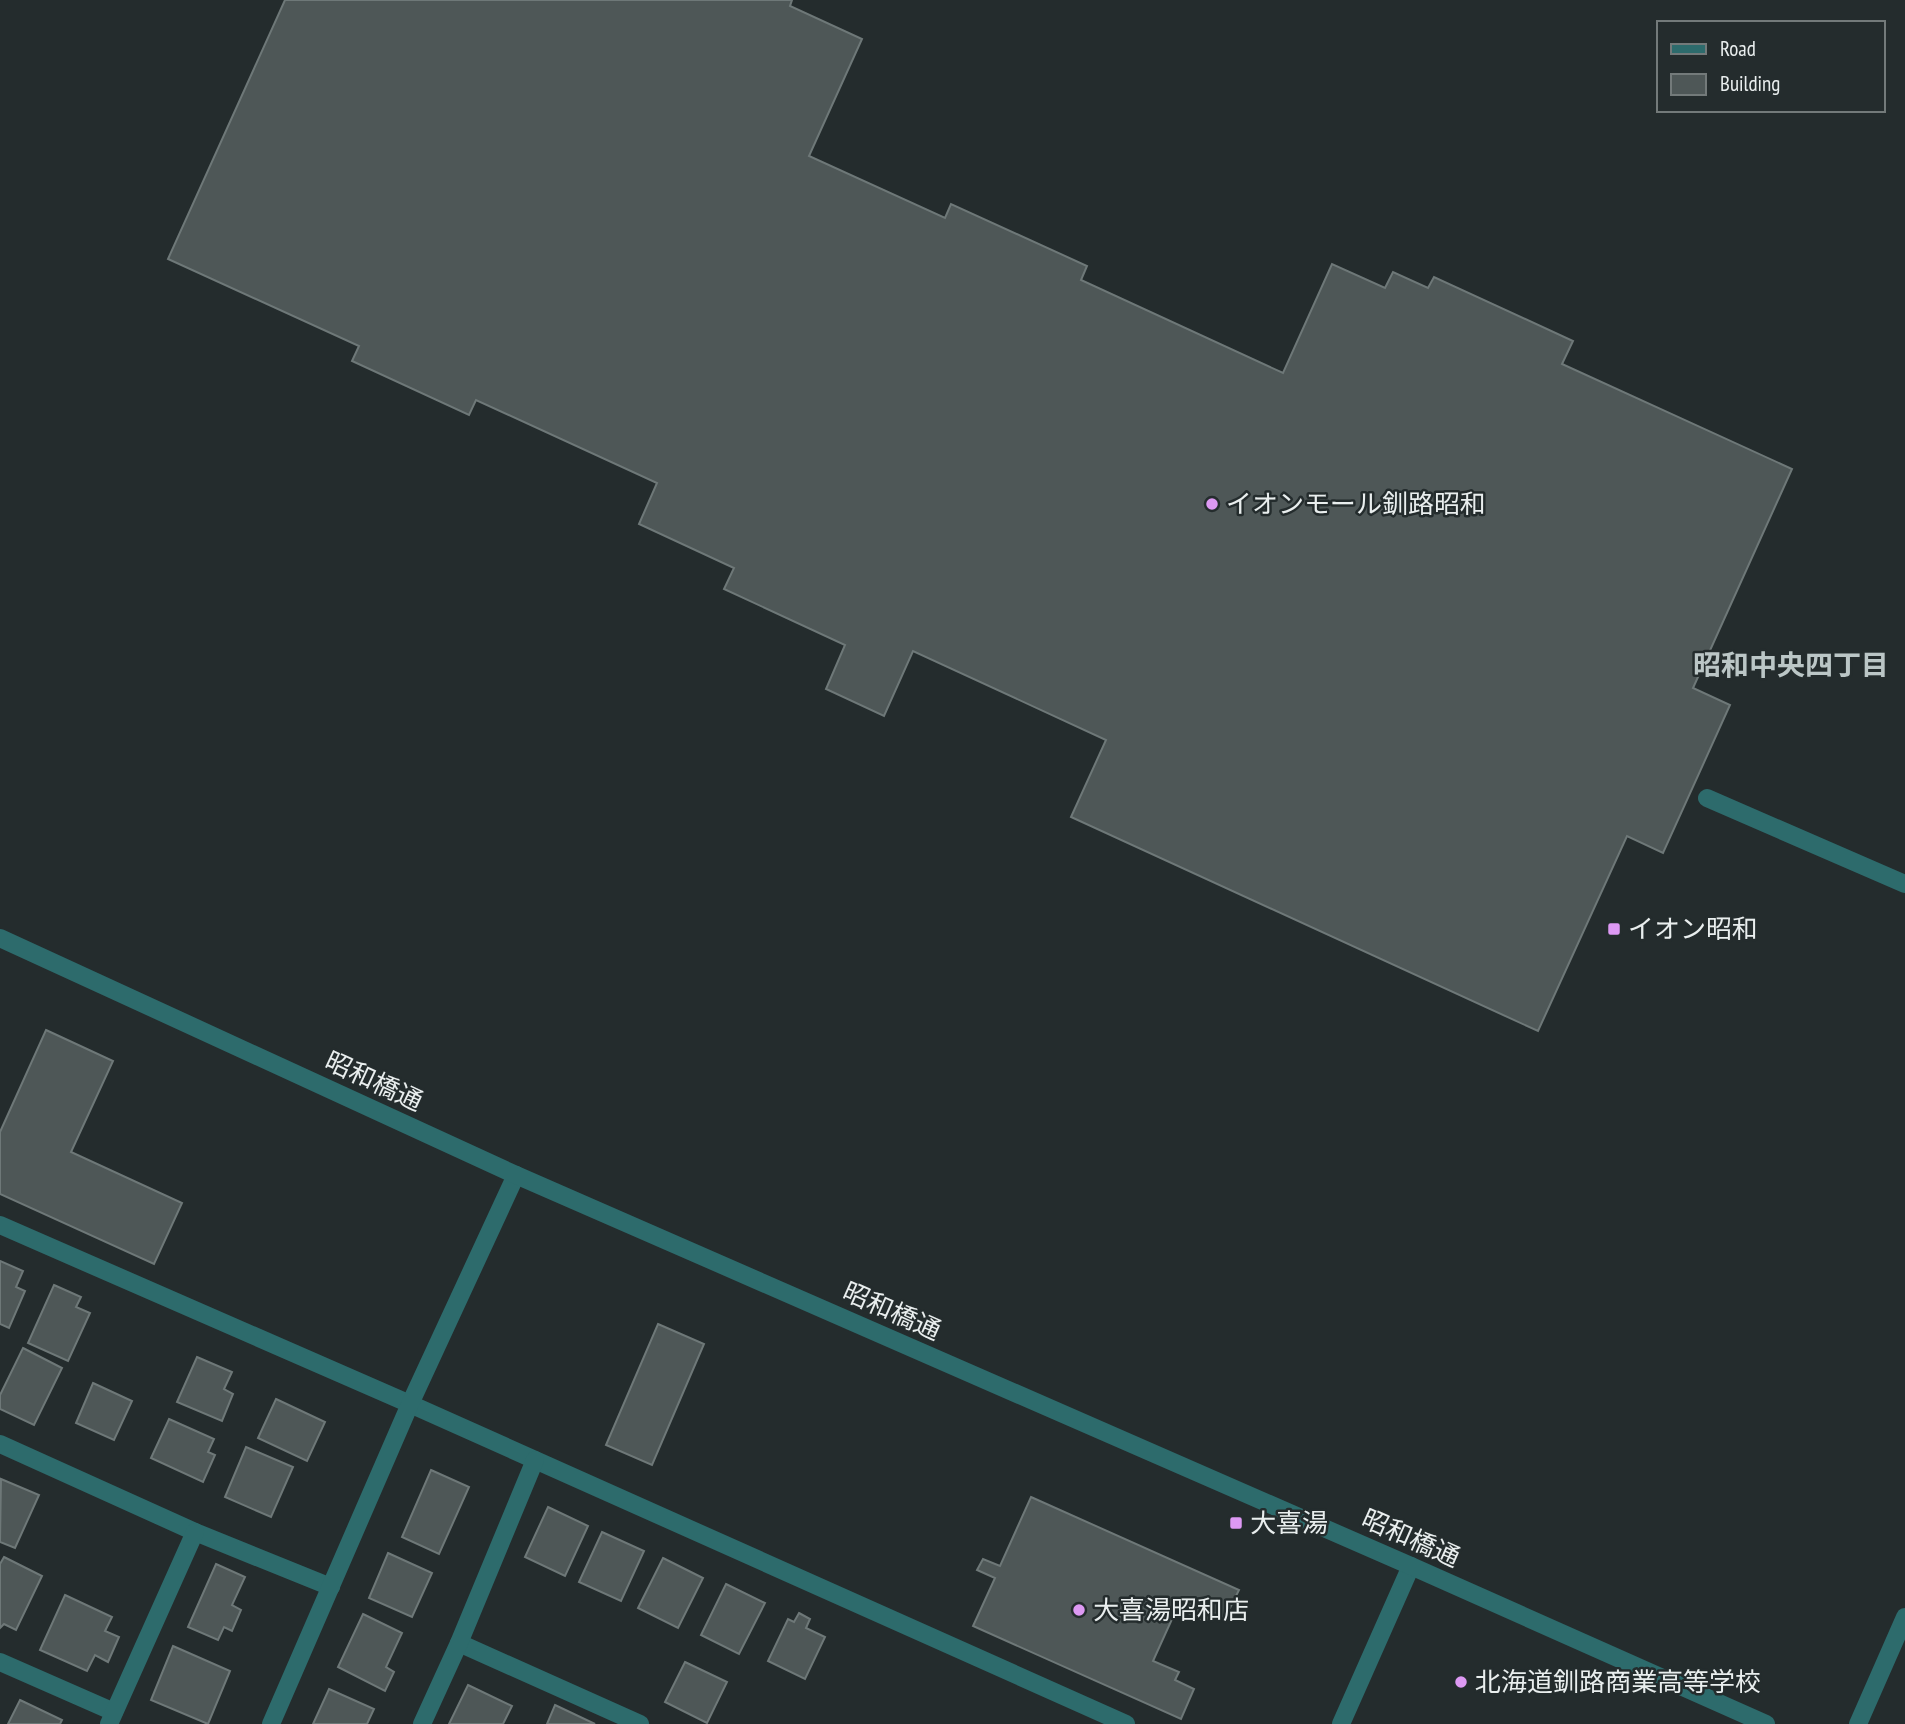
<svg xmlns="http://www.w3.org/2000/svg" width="1905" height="1724" viewBox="0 0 1905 1724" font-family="'PT Sans Narrow','Noto Sans JP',sans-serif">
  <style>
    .building { fill: #4e5757; stroke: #6e7878; stroke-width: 2 }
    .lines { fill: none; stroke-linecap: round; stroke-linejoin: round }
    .service { stroke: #2d6b6c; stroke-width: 18 }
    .minor { stroke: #2d6b6c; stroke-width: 18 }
    .tertiary { stroke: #2d6b6c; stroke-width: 18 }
    .poi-dot { fill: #dd99f3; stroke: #242c2d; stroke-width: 2.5 }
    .labels { text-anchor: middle; stroke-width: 5; stroke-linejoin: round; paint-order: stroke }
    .poi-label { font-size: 26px; fill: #e9eeee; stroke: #242c2d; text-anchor: start }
    .street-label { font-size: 26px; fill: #e9eeee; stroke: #242c2d }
    .neighbourhood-label { font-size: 28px; font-weight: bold; fill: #bbc6c6; stroke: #242c2d }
  </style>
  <rect width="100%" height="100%" fill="#242c2d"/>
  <g class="building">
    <polygon points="285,0 792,0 790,6 862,39 809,156 945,218 951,204 1087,266 1081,280 1283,373 1332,264 1385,288 1393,272 1428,288 1434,277 1573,341 1562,364 1792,469 1693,688 1730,705 1663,853 1627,836 1538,1031 1071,817 1106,740 913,651 884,716 826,689 845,645 724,589 734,568 639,524 657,483 476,400 469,415 352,361 359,346 168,259"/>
    <polygon points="46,1030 113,1061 71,1152 182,1203 154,1264 0,1194 0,1132"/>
    <polygon points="0,1261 23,1271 16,1287 25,1291 9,1328 0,1324"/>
    <polygon points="54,1285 81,1297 76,1307 90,1313 68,1361 28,1343"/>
    <polygon points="658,1324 704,1344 652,1465 606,1445"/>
    <polygon points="23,1348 62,1368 34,1425 0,1409 0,1395"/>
    <polygon points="197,1357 232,1372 224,1389 233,1394 222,1421 177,1402"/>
    <polygon points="93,1383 132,1401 114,1440 76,1423"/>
    <polygon points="276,1399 325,1422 307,1461 258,1438"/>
    <polygon points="169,1419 214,1439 208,1452 215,1455 203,1482 151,1458"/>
    <polygon points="246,1447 293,1467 271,1517 225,1497"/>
    <polygon points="431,1470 469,1487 439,1554 402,1537"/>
    <polygon points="1,1479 39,1495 15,1548 0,1542"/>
    <polygon points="1031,1497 1239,1590 1225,1618 1210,1611 1206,1621 1177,1608 1153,1661 1179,1672 1175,1680 1194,1689 1181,1719 973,1626 995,1578 977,1570 983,1559 1000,1566"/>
    <polygon points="548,1507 588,1526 565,1576 525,1557"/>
    <polygon points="602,1532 644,1551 621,1601 579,1582"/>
    <polygon points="388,1553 432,1573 412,1617 369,1598"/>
    <polygon points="4,1557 42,1576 16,1630 4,1624 0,1628 0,1564"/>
    <polygon points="663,1558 703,1578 678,1628 638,1608"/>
    <polygon points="216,1564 245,1577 232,1605 241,1610 232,1631 224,1627 218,1640 188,1627"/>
    <polygon points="726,1584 765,1603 739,1654 701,1635"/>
    <polygon points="65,1595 112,1617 105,1631 119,1637 108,1662 95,1655 87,1671 40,1650"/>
    <polygon points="799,1613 810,1619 806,1628 825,1637 805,1679 768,1661 788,1619 794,1622"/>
    <polygon points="363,1614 402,1633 386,1667 394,1672 385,1691 338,1667"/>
    <polygon points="173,1646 230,1671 208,1724 151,1700"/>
    <polygon points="685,1662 727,1682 707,1723 665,1702"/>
    <polygon points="468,1685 512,1706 503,1724 449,1724"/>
    <polygon points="329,1689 374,1709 367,1724 313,1724"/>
    <polygon points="20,1700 62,1720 60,1724 8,1724"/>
    <polygon points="555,1705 595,1724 547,1724"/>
  </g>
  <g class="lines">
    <polyline class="service" points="1707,798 1905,884"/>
    <g class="minor">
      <polyline points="0,1225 410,1404 1126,1724"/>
      <polyline points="0,1444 195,1532 331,1587"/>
      <polyline points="459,1643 640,1724"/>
      <polyline points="0,1662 114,1712"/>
      <polyline points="109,1724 195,1532"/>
      <polyline points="271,1724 410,1404 516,1175"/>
      <polyline points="422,1724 459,1643 535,1460"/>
      <polyline points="1341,1724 1411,1566"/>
      <polyline points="1858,1724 1905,1617"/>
    </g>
    <polyline class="tertiary" points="0,938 516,1175 1411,1566 1766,1724"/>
  </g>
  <g class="poi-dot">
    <circle cx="1212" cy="504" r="7"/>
    <rect x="1607" y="922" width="14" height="14" rx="3.5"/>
    <rect x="1229" y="1516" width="14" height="14" rx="3.5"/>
    <circle cx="1079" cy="1610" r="7"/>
    <circle cx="1461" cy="1682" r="7"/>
  </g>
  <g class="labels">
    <g class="poi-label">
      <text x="1226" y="513">イオンモール釧路昭和</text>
      <text x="1628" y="938">イオン昭和</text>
      <text x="1250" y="1532">大喜湯</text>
      <text x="1093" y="1619">大喜湯昭和店</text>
      <text x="1475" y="1691">北海道釧路商業高等学校</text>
    </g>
    <g class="street-label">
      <text transform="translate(374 1081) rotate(25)" y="9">昭和橋通</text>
      <text transform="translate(892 1311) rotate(24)" y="9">昭和橋通</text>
      <text transform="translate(1411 1538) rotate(24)" y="9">昭和橋通</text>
    </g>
    <g class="neighbourhood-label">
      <text x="1791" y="675">昭和中央四丁目</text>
    </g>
  </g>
  <rect x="1657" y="21" width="228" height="91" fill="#242c2d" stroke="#737a7a" stroke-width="2"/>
  <rect x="1671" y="44" width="35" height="10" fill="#2d6b6c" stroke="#737a7a" stroke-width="2"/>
  <text x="1720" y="56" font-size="21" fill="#e9eeee">Road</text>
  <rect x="1671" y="74" width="35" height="21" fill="#4e5757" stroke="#737a7a" stroke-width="2"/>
  <text x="1720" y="91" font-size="21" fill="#e9eeee">Building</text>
</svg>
